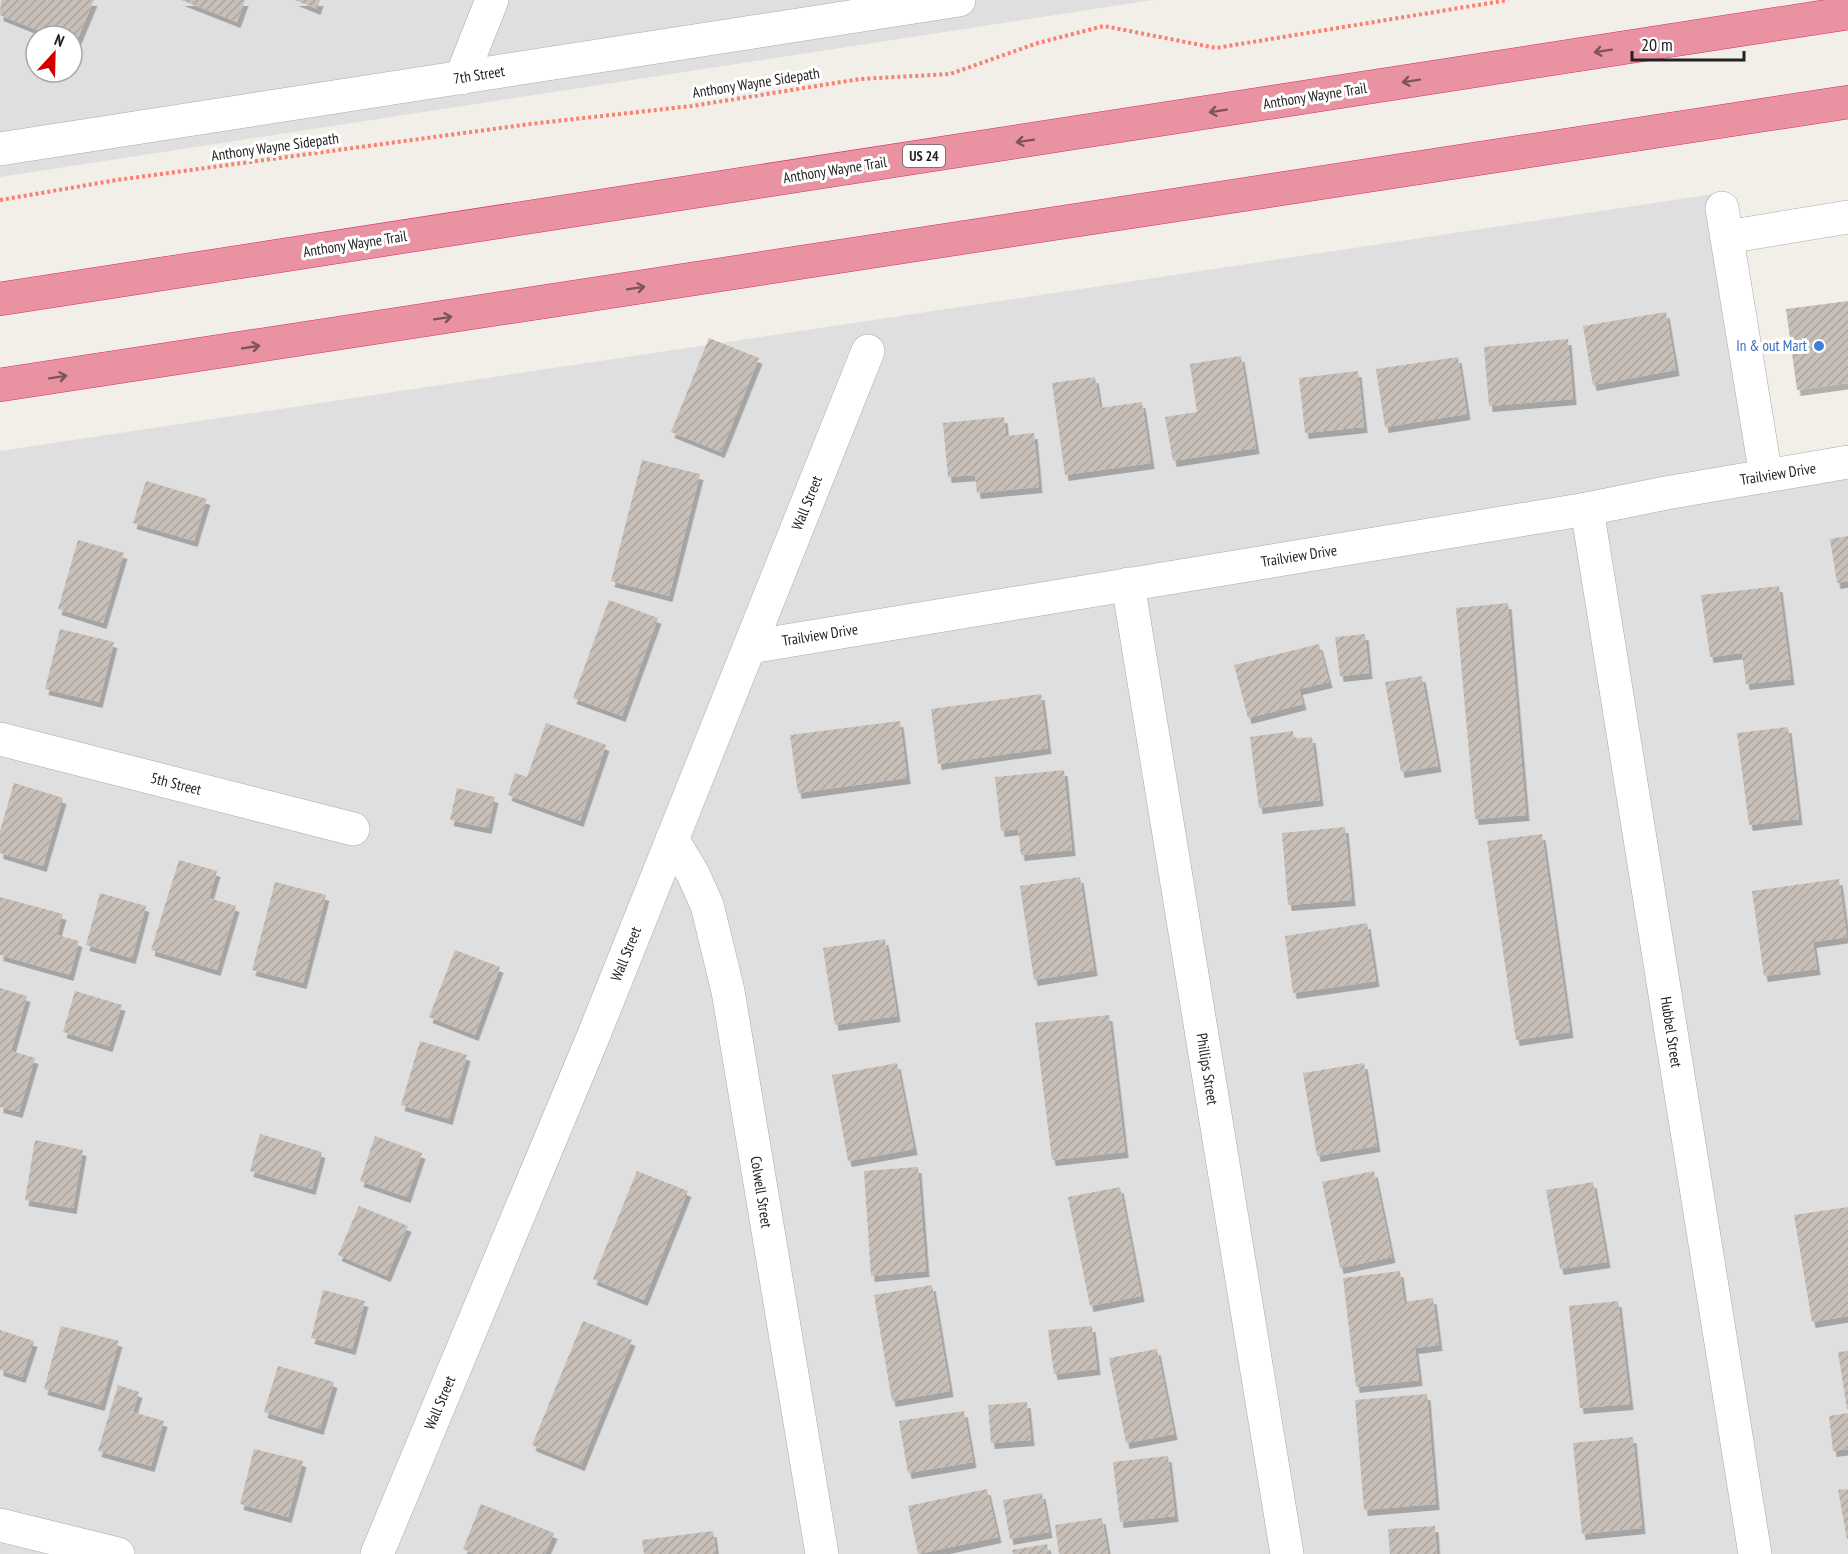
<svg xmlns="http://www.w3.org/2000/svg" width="1848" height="1554" viewBox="0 0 1848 1554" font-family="'PT Sans Narrow',sans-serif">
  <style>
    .residential { fill: #e0dfdf; fill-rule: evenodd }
    .building { fill: url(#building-hatch); filter: url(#shadow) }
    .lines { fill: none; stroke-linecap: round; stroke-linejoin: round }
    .minor-casing { stroke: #a9a9a9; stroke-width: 34 }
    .highway-casing { stroke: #dc2a67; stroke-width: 34 }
    .path { stroke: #fa8072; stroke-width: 4; stroke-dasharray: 3 3; stroke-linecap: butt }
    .minor { stroke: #fff; stroke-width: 33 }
    .highway { stroke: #e892a2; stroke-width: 33 }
    .oneway { stroke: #7b545c }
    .shop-dot { fill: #3f7fe0; stroke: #fff; stroke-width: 2 }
    .labels { text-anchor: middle; stroke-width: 6; stroke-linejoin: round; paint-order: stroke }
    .shield { fill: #fff; stroke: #646464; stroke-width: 1.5 }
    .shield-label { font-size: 14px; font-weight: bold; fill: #222 }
    .street-label { font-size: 15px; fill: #222; stroke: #fff }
    .shop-label { font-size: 15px; fill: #366cbe; stroke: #fff; text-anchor: end }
  </style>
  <defs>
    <pattern id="building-hatch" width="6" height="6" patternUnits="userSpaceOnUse" patternTransform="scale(1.5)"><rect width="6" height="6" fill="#c7bfb8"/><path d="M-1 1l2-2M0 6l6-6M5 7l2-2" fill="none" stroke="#aba49e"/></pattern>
    <filter id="shadow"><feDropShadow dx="3.5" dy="6" stdDeviation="0" flood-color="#0004"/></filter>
  </defs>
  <rect width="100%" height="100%" fill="#f2efe9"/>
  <g class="residential">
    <path d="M 0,0 L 1153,0 L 0,177 ZM 36,36 L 72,36 L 72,72 L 36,72 Z"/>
    <polygon points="1714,194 1722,208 1766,476 1848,462 1848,1554 0,1554 0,451"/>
  </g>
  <g class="building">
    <polygon points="1,0 94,0 75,45 72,44 72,36 52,36 0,15"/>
    <polygon points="181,0 245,0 237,22"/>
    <polygon points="295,0 320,0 317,9"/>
    <polygon points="1848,301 1848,383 1797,390 1786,309"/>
    <polygon points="1666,312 1676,370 1593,385 1583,326"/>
    <polygon points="709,338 759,358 721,452 671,432"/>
    <polygon points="1568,339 1573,399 1489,406 1484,347"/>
    <polygon points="1241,356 1256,448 1173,461 1165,417 1197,412 1190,364"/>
    <polygon points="1458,357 1467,414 1385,427 1376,369"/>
    <polygon points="1358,371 1364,427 1305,433 1299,378"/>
    <polygon points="1095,377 1100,408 1142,402 1151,463 1065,475 1052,383"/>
    <polygon points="1004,417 1006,436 1034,433 1039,487 977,493 975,475 948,477 943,423"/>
    <polygon points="642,460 700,474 669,596 611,581"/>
    <polygon points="146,481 207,499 194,541 133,523"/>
    <polygon points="1848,536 1848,581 1837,583 1830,539"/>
    <polygon points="78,540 124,553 103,623 58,609"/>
    <polygon points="1779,586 1791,679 1746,684 1742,653 1710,657 1701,595"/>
    <polygon points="609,600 658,618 622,716 573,698"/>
    <polygon points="1508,603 1526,815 1475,819 1456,608"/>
    <polygon points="60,629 114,642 99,702 45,689"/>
    <polygon points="1365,634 1369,673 1340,676 1335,637"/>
    <polygon points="1319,644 1329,682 1299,689 1303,704 1248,718 1234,665"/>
    <polygon points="1422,676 1438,766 1401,772 1385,682"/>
    <polygon points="1041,694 1048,748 938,764 931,709"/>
    <polygon points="900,721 907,778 798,793 790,735"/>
    <polygon points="546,723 606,745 580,821 508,795 515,773 527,777"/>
    <polygon points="1788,727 1799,819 1749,825 1737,733"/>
    <polygon points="1293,731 1294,739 1312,737 1320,800 1259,808 1250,737"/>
    <polygon points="1064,770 1072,850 1021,855 1018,829 1001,831 995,777"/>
    <polygon points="14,783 63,798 43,866 0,853 0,831"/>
    <polygon points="457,788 495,797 488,828 450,820"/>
    <polygon points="1345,827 1352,900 1288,905 1282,833"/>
    <polygon points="1542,834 1570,1032 1516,1040 1487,841"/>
    <polygon points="179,860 217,871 209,898 236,906 217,970 151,950"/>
    <polygon points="1080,877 1094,970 1034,980 1020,886"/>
    <polygon points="1839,879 1847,937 1813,942 1817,969 1764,976 1752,891"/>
    <polygon points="275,882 326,895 303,983 252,970"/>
    <polygon points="100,893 146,906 132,958 86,945"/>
    <polygon points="0,897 63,914 57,935 79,941 70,975 0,955"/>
    <polygon points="1367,923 1376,981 1293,993 1285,936"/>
    <polygon points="885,939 897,1016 835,1025 823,948"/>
    <polygon points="455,950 500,967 475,1035 429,1017"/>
    <polygon points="0,988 27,996 11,1051 35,1058 19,1112 0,1107"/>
    <polygon points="75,991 122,1005 109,1046 63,1032"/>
    <polygon points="1109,1015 1125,1152 1052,1160 1035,1023"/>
    <polygon points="420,1041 467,1055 449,1119 401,1105"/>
    <polygon points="897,1063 914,1149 848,1161 832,1075"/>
    <polygon points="1364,1063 1377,1146 1317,1156 1303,1073"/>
    <polygon points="260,1134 322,1152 312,1189 250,1171"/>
    <polygon points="375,1136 422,1153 407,1197 360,1181"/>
    <polygon points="35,1140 83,1150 73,1208 25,1200"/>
    <polygon points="918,1167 926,1271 871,1276 864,1171"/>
    <polygon points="637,1171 688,1191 644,1300 593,1279"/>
    <polygon points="1374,1171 1392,1257 1340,1268 1322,1182"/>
    <polygon points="1593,1182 1607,1262 1560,1269 1546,1190"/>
    <polygon points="1120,1187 1141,1296 1090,1306 1068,1197"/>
    <polygon points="359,1206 408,1226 387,1276 338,1255"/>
    <polygon points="1848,1207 1848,1316 1812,1322 1794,1215"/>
    <polygon points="1400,1271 1404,1302 1433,1298 1439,1345 1415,1348 1419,1380 1356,1387 1343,1278"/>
    <polygon points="932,1285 950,1391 892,1401 874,1295"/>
    <polygon points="323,1290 365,1301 352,1349 311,1338"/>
    <polygon points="1618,1301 1630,1404 1580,1408 1569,1306"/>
    <polygon points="583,1321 632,1340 581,1465 532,1445"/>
    <polygon points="61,1326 119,1341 101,1405 44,1389"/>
    <polygon points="1092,1326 1097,1369 1054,1374 1048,1330"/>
    <polygon points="0,1330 34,1341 22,1377 0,1370"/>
    <polygon points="1157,1349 1174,1434 1126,1443 1109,1358"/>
    <polygon points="1848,1351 1848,1409 1847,1409 1838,1352"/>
    <polygon points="278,1366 334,1382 320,1429 264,1412"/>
    <polygon points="118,1385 139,1392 133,1412 164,1421 151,1466 98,1451"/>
    <polygon points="1427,1394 1436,1504 1364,1510 1355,1400"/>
    <polygon points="1027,1402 1031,1440 991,1443 988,1405"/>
    <polygon points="964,1411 973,1462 908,1473 899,1421"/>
    <polygon points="1848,1413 1848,1449 1833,1451 1829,1416"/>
    <polygon points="1633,1437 1642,1528 1582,1534 1573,1443"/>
    <polygon points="254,1449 303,1461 288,1517 240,1504"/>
    <polygon points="1168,1456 1175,1516 1120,1522 1113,1462"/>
    <polygon points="987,1489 998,1537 918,1554 908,1506"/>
    <polygon points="1848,1489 1848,1539 1847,1539 1838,1490"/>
    <polygon points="1042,1493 1049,1532 1010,1539 1003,1500"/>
    <polygon points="481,1504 554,1533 545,1554 475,1554 463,1549"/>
    <polygon points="1102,1518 1108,1554 1059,1554 1055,1525"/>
    <polygon points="1435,1526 1437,1554 1390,1554 1388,1529"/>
    <polygon points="713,1531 716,1554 644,1554 642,1540"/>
    <polygon points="1047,1544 1049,1554 1013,1554 1012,1550"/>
  </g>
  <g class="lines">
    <g class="minor-casing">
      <g id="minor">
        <polyline points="461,78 492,0"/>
        <polyline points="0,149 959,0"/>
        <polyline points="1722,208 1766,476"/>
        <polyline points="1727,237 1848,217"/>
        <polyline points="1587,509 1755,1554"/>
        <polyline points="1128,584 1287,1554"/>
        <polyline points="750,647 1587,509 1666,493 1848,462"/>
        <polyline points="0,739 353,829"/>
        <polyline points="672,839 693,874 707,905 728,991 822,1554"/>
        <polyline points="0,1525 118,1554"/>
        <polyline points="377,1554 593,1037 868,351"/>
      </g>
    </g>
    <g class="highway-casing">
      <g id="highway">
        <polyline points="0,299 1848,13"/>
        <polyline points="0,385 1848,102"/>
      </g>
    </g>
    <polyline class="path" points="0,200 117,180 530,124 692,106 860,79 950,74 1038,43 1104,26 1216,48 1508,0"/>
    <use href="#minor" class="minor"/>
    <use href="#highway" class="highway"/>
  </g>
  <defs><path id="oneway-shaft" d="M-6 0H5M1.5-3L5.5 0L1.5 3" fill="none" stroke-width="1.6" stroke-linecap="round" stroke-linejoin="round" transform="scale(1.5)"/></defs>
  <g class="oneway">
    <use href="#oneway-shaft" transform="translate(1603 51) rotate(171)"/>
    <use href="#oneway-shaft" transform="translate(1411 81) rotate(171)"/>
    <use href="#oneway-shaft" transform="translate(1218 111) rotate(171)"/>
    <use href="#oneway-shaft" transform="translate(1025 141) rotate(171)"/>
    <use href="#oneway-shaft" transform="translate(636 288) rotate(-9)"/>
    <use href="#oneway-shaft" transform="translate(443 318) rotate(-9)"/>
    <use href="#oneway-shaft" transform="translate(251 347) rotate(-9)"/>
    <use href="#oneway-shaft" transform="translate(58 377) rotate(-9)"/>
  </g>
  <circle class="shop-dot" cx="1819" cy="346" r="6"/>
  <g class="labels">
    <rect class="shield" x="903" y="145" width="42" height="22" rx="4.5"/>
    <g class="shield-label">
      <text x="924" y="161">US 24</text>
    </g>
    <g class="street-label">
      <text transform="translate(479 75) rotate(-9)" y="5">7th Street</text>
      <text transform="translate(756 83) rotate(-9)" y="5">Anthony Wayne Sidepath</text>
      <text transform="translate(1315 96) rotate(-9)" y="5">Anthony Wayne Trail</text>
      <text transform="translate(275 147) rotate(-8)" y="5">Anthony Wayne Sidepath</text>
      <text transform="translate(835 170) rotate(-9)" y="5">Anthony Wayne Trail</text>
      <text transform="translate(355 244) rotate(-9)" y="5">Anthony Wayne Trail</text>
      <text transform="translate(1778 474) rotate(-9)" y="5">Trailview Drive</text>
      <text transform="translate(807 503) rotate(-68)" y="5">Wall Street</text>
      <text transform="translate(1299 556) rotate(-9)" y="5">Trailview Drive</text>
      <text transform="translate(820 635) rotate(-9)" y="5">Trailview Drive</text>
      <text transform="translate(176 784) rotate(14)" y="5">5th Street</text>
      <text transform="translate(626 954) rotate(-68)" y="5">Wall Street</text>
      <text transform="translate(1671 1032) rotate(81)" y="5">Hubbel Street</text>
      <text transform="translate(1207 1069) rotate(81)" y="5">Phillips Street</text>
      <text transform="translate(761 1192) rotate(81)" y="5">Colwell Street</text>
      <text transform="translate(440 1403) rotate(-67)" y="5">Wall Street</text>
    </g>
    <g class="shop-label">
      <text x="1807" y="351">In &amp; out Mart</text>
    </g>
  </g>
  <g transform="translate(54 54) rotate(22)"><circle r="28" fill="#ffffff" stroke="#a7a7a7" stroke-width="1.5"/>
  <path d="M0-4.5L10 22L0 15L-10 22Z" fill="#d40000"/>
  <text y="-9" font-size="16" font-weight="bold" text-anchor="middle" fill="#222222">N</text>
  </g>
  <path d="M1632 51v9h112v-9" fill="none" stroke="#222222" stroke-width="3"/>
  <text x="1641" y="51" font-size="18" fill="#222222" stroke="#ffffff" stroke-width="4.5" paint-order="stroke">20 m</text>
</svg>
